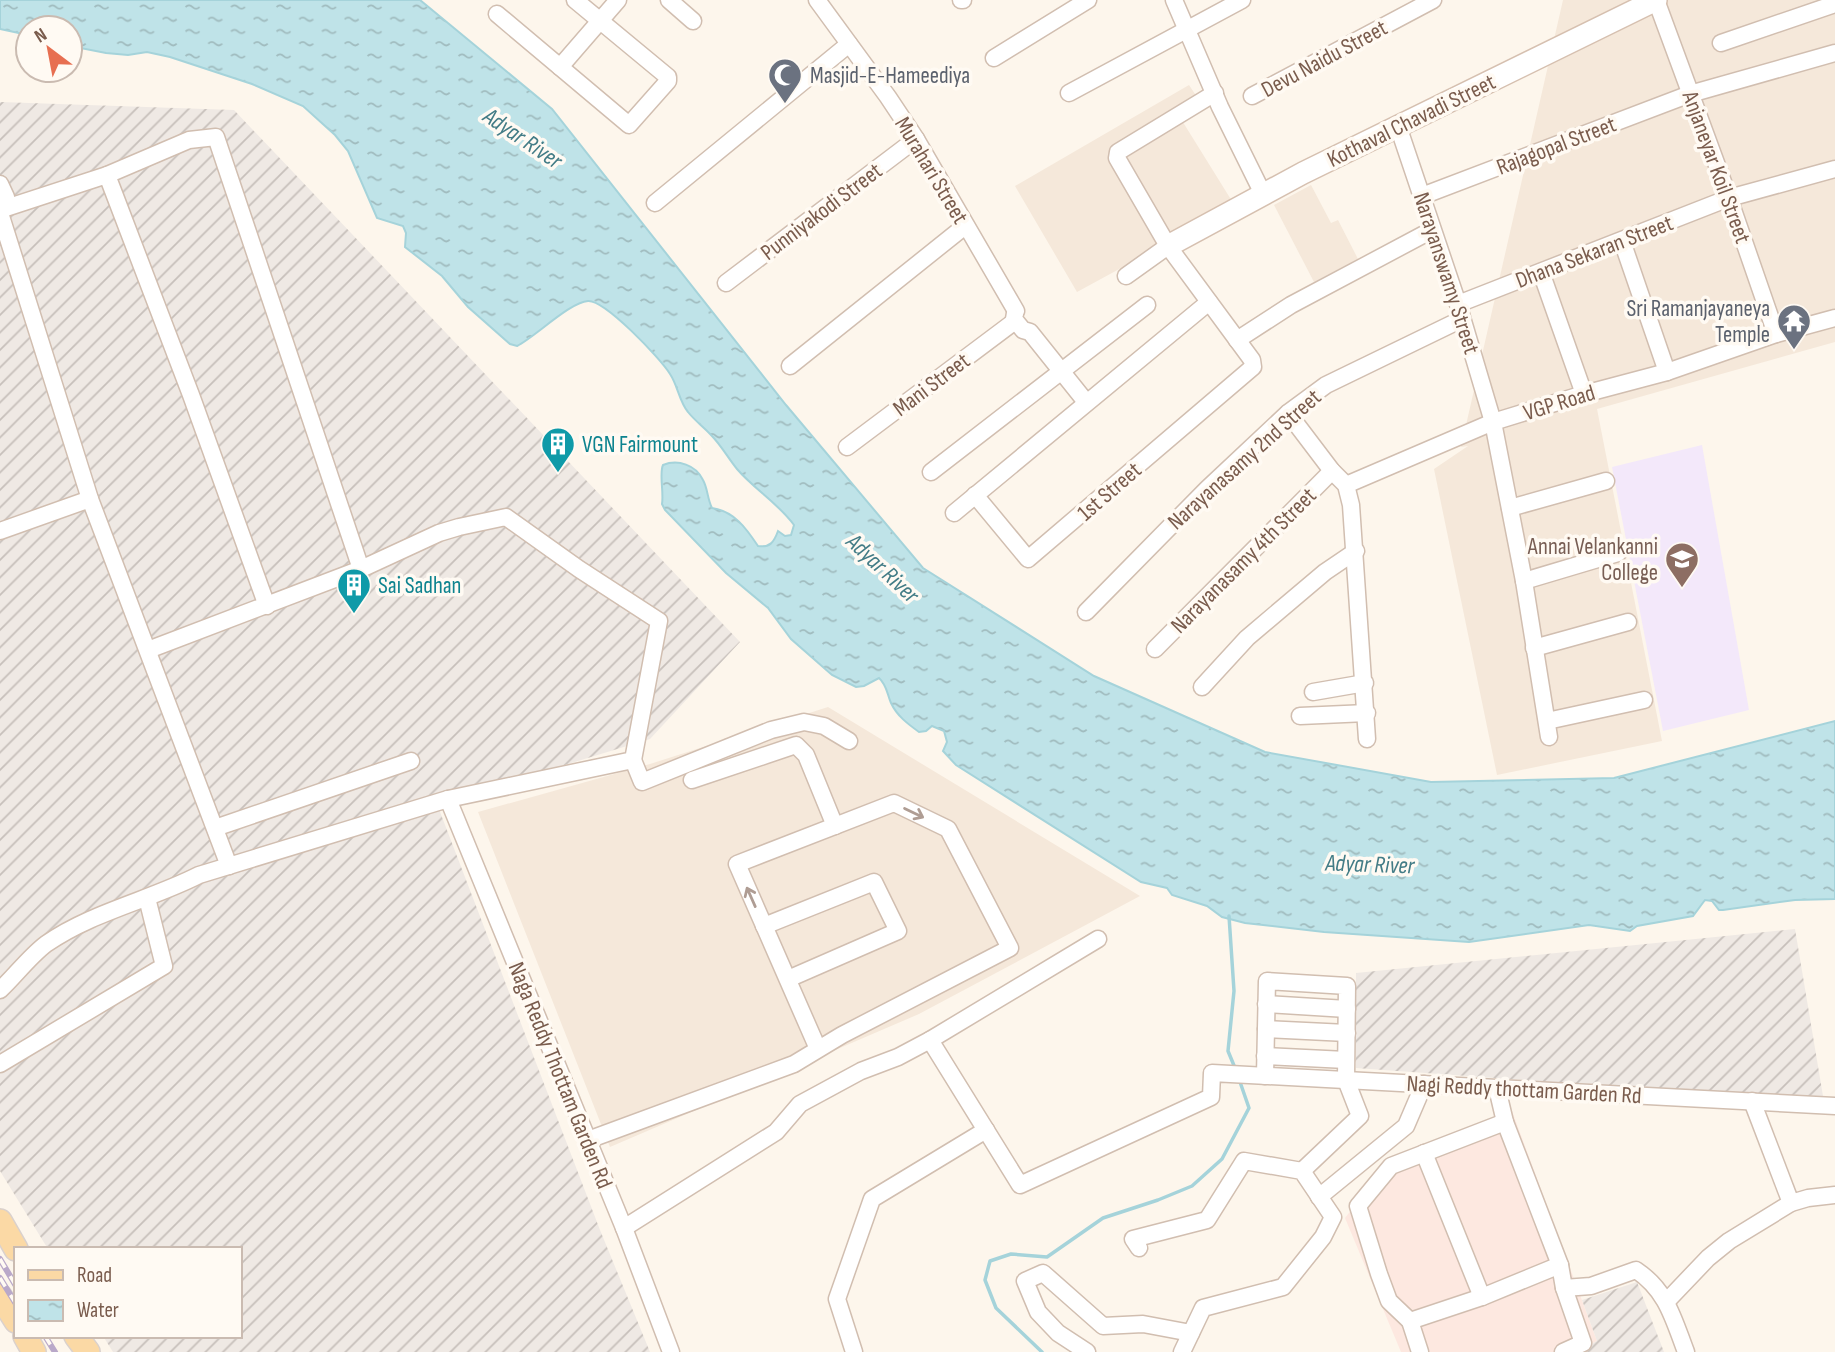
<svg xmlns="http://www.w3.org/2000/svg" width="1835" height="1352" viewBox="0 0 1835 1352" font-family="'Sofia Sans Condensed',sans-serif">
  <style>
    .residential { fill: #f5e8da }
    .commercial { fill: #fde8e0 }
    .industrial { fill: url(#industrial-furrows) }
    .education { fill: #f3e8fa }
    .water { fill: url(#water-ripples); stroke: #a5d3da; stroke-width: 2 }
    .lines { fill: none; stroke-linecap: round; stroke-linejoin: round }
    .stream { stroke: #a5d3da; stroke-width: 3.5 }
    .street-casing { stroke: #d1beb0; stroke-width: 19 }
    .secondary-casing { stroke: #d6c0b0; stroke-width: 24 }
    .primary-casing { stroke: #dad1cd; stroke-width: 26 }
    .street { stroke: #fff; stroke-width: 16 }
    .secondary { stroke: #fff; stroke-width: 21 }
    .primary { stroke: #fbd9a5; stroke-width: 23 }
    .rail-casing { stroke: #b9a8c9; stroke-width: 6 }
    .rail { stroke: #fffaf3; stroke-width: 3.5; stroke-dasharray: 10; stroke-linecap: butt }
    .oneway { stroke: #af9d94 }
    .labels { text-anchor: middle; stroke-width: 7; stroke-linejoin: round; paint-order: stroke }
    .street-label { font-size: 23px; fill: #7a5c4d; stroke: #fffaf3 }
    .worship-label { font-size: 23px; fill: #5b616d; stroke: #fffaf3; text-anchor: start }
    .culture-label { font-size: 23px; fill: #0d838f; stroke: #fffaf3; text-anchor: start }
    .education-label { font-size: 23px; fill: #785e54; stroke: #fffaf3; text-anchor: end }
    .water-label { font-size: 24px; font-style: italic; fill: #437c86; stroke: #fffaf3 }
  </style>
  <defs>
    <pattern id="industrial-furrows" width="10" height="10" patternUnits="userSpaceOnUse" patternTransform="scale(1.75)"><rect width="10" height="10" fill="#efe9e4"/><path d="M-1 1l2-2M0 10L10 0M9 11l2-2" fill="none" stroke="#c7c0bb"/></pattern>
    <pattern id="water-ripples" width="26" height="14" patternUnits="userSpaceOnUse" patternTransform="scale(1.75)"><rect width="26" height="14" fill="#bfe3e8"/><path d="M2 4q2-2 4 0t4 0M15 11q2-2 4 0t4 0" fill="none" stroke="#a0bbbe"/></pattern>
  </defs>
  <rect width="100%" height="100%" fill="#fdf6ec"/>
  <g class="residential">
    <polygon points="1563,0 1835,0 1835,342 1597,409 1662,741 1497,775 1434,469 1468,446 1461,447"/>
    <polygon points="1189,85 1203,106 1181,119 1235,206 1077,292 1015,186"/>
    <polygon points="1311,185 1331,223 1338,220 1358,259 1314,282 1274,205"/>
    <polygon points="828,707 1140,896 919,1014 610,1147 478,812 650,764"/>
  </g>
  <polygon class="commercial" points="1512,1111 1597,1341 1575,1352 1401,1352 1345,1218 1385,1166"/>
  <g class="industrial">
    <polygon points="0,102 234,110 740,642 650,739 437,804 600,1230 650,1352 113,1352 103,1336 240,1336 240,1249 48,1249 0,1171"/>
    <polygon points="1795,929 1824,1102 1356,1068 1356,973"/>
    <polygon points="1637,1282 1664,1352 1575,1352 1597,1341 1582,1300"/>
  </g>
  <polygon class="education" points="1702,445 1749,710 1663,731 1612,467"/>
  <path class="water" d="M 0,0 L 420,0 L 552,109 L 786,405 L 923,568 L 1094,676 L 1265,752 L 1431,782 L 1614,778 L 1835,721 L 1835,899 L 1795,900 L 1723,910 L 1719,910 L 1712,901 L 1705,900 L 1693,916 L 1637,926 L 1630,931 L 1589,925 L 1469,942 L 1324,932 L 1245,923 L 1222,917 L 1207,906 L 1172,895 L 1167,888 L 1141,882 L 956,765 L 943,751 L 947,742 L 944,731 L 932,726 L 926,731 L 919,732 C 908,724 897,716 891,703 C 887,694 887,685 879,678 L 864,686 L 856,687 L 832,675 L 791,639 L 768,608 L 726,573 L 665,510 L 662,504 C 664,492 659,474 663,465 C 678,459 696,465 703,480 C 708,489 707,498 712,508 C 734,511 746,528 758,546 C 770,548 774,542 778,531 L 785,536 L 791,535 L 794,525 C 778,503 754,489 737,469 C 728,458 721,445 711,435 C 704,427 695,421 688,412 C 679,401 678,386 670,374 C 660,358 605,300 588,301 C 570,302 535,337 517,346 L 510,344 L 468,307 L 442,276 L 405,247 L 406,233 L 403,226 L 377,218 L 348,151 L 335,135 L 303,106 L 252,84 L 170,57 L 147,52 L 128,55 L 106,53 L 70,46 L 70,28 L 28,28 L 28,35 L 0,29 Z"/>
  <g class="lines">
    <g class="stream">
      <polyline points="1229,916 1234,991 1228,1051 1235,1068"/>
      <polyline points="1042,1352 996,1308 985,1280 990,1261 1011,1254 1047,1257 1103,1218 1158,1200 1192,1186 1222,1159 1249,1108 1239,1079"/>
    </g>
    <g class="street-casing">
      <g id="street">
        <polyline points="669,0 693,21"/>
        <polyline points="817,0 888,97 916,139 1016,311"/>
        <polyline points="961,0 963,0"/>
        <polyline points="1174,0 1220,107 1263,194"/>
        <polyline points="1656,0 1729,198 1776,334"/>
        <polyline points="497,14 629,125 668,81 668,77 575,0"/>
        <polyline points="1721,43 1835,4"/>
        <polyline points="994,58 1088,0"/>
        <polyline points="560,67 618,0"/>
        <polyline points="1069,93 1242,0"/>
        <polyline points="1252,96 1433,0"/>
        <polyline points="1398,126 1458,304 1493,422 1524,581 1549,737"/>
        <polyline points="0,184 6,197 0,208"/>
        <polyline points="1422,196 1690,94 1835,53"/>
        <polyline points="655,203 849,44"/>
        <polyline points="0,210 107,175"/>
        <polyline points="0,213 90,499 229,866"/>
        <polyline points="1622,241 1667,372"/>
        <polyline points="1541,272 1584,394"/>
        <polyline points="1126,276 1168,246"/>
        <polyline points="726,283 916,139"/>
        <polyline points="1458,304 1729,198 1835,169"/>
        <polyline points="1015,313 1014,319 1023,330 1030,332 1086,402"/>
        <polyline points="1237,340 1291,305 1432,230"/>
        <polyline points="790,366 965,226"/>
        <polyline points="1288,413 1332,471 1346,485 1351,505 1367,739"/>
        <polyline points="847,447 1015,321"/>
        <polyline points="931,472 1147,305"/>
        <polyline points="1346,485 1493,422 1584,394 1667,372 1776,334 1835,318"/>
        <polyline points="975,495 1028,559 1253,367 1252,360 1168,246 1117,158 1118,152 1215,93"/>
        <polyline points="1510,508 1606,481"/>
        <polyline points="954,513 1209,302"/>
        <polyline points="0,531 90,499"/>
        <polyline points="1524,581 1618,553"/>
        <polyline points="267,606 191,395 107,175 189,140 216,137 361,569"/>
        <polyline points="1086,612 1207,489 1288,413 1326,385 1462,319"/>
        <polyline points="1534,648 1628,622"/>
        <polyline points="1155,649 1332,471"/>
        <polyline points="1202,687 1247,638 1325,572 1356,551"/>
        <polyline points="1313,692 1365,683"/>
        <polyline points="1300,716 1367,713"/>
        <polyline points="1547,721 1644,700"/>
        <polyline points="633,760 642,782 771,730 804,722 824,726 849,741"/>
        <polyline points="692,780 796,745 806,755 835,826"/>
        <polyline points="448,799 624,1228 671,1352"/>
        <polyline points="215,828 411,761"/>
        <polyline points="764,926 874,882 898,931 788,979"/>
        <path d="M 0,990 C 15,976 29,957 46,944 C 92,912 150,900 199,875 L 448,799 L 633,760 L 659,621 L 579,569 L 506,517 L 459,527 L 439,533 L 361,569 L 148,650"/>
        <polyline points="1266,1004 1347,1009"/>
        <polyline points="1266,1029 1347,1033"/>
        <polyline points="930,1040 1020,1185 1211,1097 1212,1073 1835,1106"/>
        <polyline points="1265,1056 1346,1060"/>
        <polyline points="0,1064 164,966 147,898"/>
        <polyline points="1265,1076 1267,981 1347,986 1346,1080 1360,1116 1302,1171"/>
        <path d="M 1497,1088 L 1505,1122 L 1560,1265 L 1564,1288 L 1591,1286 L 1636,1270 C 1667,1291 1673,1318 1686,1352"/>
        <polyline points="1752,1101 1791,1203"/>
        <polyline points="588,1140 794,1064 842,1035 1010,948 948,829 894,803 737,864 818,1049"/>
        <polyline points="1424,1153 1482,1297"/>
        <polyline points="1319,1197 1406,1126 1424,1084"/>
        <polyline points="624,1228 776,1132 800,1104 861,1071 898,1057 930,1040 1098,939"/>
        <polyline points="1139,1248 1133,1239 1207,1220 1244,1161 1302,1171 1333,1217 1323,1237 1283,1287 1203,1308 1182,1352"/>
        <polyline points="1667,1301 1708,1258 1729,1241 1791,1203 1808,1198 1835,1195"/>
        <polyline points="1410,1321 1389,1301 1379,1274 1358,1206 1391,1166 1505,1122"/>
        <polyline points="854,1352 837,1299 872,1199 986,1130"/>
        <polyline points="1087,1352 1058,1333 1038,1312 1025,1281 1043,1273 1103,1326 1143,1324 1191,1333"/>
        <polyline points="1420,1352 1410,1321 1482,1297 1560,1265"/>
        <polyline points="1563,1352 1583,1343 1564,1288"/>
      </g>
    </g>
    <g class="secondary-casing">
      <polyline id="secondary" points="1168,246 1303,173 1656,0"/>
    </g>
    <g class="primary-casing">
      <g id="primary">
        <polyline points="0,1221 16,1249"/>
        <polyline points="0,1296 16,1321"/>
        <polyline points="25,1336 34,1352"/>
        <polyline points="76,1336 88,1352"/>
      </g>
    </g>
    <use href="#street" class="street"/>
    <use href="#secondary" class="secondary"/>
    <use href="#primary" class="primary"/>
    <g class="rail-casing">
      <g id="rail">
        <polyline points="0,1259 16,1286"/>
        <polyline points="0,1278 16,1304"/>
        <polyline points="45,1336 55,1352"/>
      </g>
    </g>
    <use href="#rail" class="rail"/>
  </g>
  <defs><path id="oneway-shaft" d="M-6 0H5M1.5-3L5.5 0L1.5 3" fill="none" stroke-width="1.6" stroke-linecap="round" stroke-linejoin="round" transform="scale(1.75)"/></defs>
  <g class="oneway">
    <use href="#oneway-shaft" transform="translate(914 813) rotate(26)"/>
    <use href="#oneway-shaft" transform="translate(751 897) rotate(-114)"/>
  </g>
  <defs>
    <g id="mosque-pin" transform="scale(1.75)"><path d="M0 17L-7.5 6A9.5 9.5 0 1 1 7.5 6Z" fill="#6b7280" stroke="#fffaf3"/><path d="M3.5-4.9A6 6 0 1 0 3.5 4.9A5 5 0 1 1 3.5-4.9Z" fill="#fff"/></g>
    <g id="temple-pin" transform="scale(1.75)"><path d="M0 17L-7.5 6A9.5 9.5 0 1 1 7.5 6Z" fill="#6b7280" stroke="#fffaf3"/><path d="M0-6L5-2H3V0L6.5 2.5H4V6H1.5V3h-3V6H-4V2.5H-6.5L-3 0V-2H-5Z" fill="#fff"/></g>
    <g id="building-pin" transform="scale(1.75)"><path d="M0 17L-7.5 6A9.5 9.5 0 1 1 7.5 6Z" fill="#0f9aa8" stroke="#fffaf3"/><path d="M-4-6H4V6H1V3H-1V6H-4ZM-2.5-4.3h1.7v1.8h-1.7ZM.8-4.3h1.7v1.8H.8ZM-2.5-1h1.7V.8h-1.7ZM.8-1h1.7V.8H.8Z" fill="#fff"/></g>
    <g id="university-pin" transform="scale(1.75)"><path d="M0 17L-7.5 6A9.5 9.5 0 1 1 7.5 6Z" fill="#8d6e63" stroke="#fffaf3"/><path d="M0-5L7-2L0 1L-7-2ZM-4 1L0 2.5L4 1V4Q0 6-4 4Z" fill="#fff"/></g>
  </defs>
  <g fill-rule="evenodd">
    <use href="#mosque-pin" x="785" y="75"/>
    <use href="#temple-pin" x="1794" y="321"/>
    <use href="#building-pin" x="558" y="444"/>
    <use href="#university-pin" x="1682" y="559"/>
    <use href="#building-pin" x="354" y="585"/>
  </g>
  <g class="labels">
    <g class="street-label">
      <text transform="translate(1324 58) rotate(-28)" y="8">Devu Naidu Street</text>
      <text transform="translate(1411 120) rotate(-26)" y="8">Kothaval Chavadi Street</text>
      <text transform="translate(1556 145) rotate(-21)" y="8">Rajagopal Street</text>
      <text transform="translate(1717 167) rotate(70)" y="8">Anjaneyar Koil Street</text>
      <text transform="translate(932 170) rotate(59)" y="8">Murahari Street</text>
      <text transform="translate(821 211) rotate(-37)" y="8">Punniyakodi Street</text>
      <text transform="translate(1594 251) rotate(-21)" y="8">Dhana Sekaran Street</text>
      <text transform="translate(1447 273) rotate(72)" y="8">Narayanswamy Street</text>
      <text transform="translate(931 384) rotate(-37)" y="8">Mani Street</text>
      <text transform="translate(1559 402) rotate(-17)" y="8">VGP Road</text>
      <text transform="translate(1244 459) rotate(-42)" y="8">Narayanasamy 2nd Street</text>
      <text transform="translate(1109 491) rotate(-41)" y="8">1st Street</text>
      <text transform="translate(1243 560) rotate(-45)" y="8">Narayanasamy 4th Street</text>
      <text transform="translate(561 1075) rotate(68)" y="8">Naga Reddy Thottam Garden Rd</text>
      <text transform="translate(1524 1089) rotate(3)" y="8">Nagi Reddy thottam Garden Rd</text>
    </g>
    <g class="worship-label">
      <text x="810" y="83">Masjid-E-Hameediya</text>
      <text x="1770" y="316" text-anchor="end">Sri Ramanjayaneya<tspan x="1770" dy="26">Temple</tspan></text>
    </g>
    <g class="culture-label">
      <text x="582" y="452">VGN Fairmount</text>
      <text x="378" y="593">Sai Sadhan</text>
    </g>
    <g class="education-label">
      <text x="1658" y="554">Annai Velankanni<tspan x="1658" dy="26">College</tspan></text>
    </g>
    <g class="water-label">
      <text transform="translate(523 138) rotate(34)" y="8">Adyar River</text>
      <text transform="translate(883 568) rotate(43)" y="8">Adyar River</text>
      <text transform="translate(1370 864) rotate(2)" y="8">Adyar River</text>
    </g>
  </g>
  <rect x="14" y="1247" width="228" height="91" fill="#fffaf3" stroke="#cabbb1" stroke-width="2"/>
  <rect x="28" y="1270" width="35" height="10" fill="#fbd9a5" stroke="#cabbb1" stroke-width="2"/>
  <text x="77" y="1282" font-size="21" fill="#7a5c4d">Road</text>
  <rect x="28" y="1300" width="35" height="21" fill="url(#water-ripples)" stroke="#cabbb1" stroke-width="2"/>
  <text x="77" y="1317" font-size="21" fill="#7a5c4d">Water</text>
  <g transform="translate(49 49) rotate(328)"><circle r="33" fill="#fffaf3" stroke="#cabbb1" stroke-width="2"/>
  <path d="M0-5L12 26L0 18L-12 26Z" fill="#e76f51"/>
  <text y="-10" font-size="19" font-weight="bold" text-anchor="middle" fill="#7a5c4d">N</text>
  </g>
</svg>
